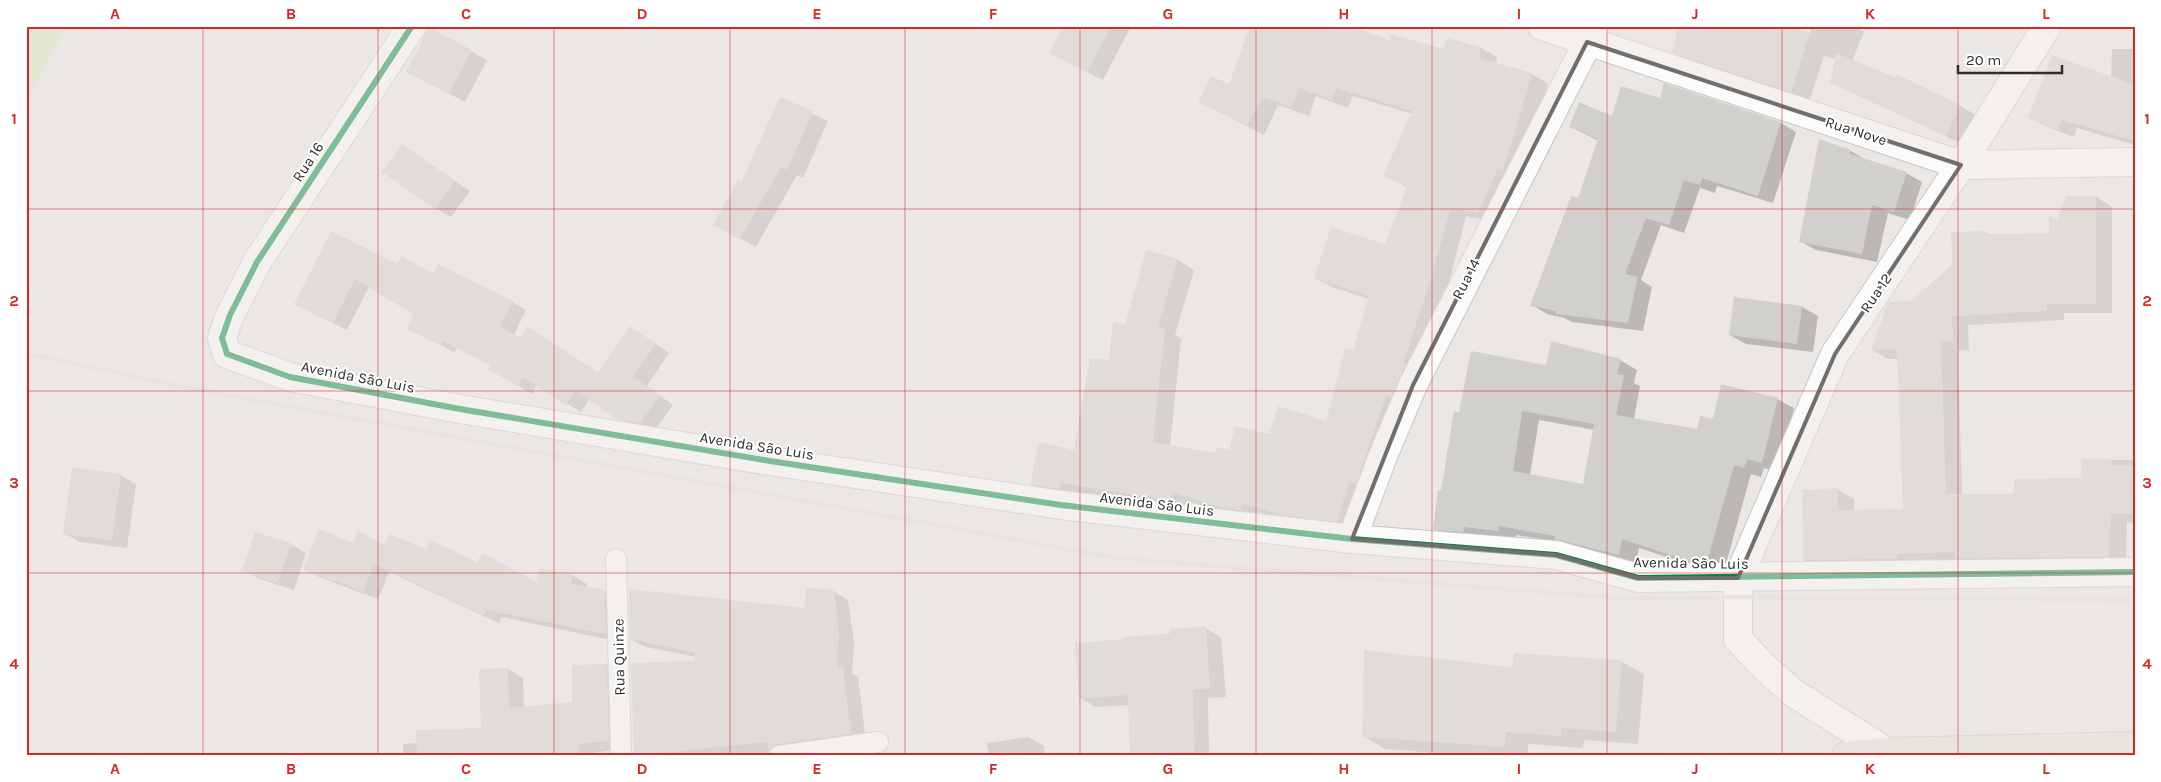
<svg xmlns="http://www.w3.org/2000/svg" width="2161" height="782" viewBox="0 0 2161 782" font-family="Karla,sans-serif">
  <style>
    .pitch { fill: #dce8bc }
    .shadow { fill: #0003; fill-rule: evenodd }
    .building { fill: #d2d0cd; fill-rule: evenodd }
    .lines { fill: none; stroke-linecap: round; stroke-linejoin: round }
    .service-casing { stroke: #c7c6c6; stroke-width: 22 }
    .minor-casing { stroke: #c7c6c6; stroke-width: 30 }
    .primary-casing { stroke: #c6c4c4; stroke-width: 30 }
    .service { stroke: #fcfbfb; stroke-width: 20 }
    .minor { stroke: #fcfbfb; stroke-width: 28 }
    .primary { stroke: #e7e1d6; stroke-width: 28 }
    .rail { stroke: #dfdee0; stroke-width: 4 }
    .cycleway-casing { stroke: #fff; stroke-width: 9 }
    .cycleway { stroke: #00873e; stroke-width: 6 }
    .marked { fill: none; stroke: #706f6e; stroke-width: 4; stroke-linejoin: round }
    .grid { fill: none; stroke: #d62828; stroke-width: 1; stroke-opacity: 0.55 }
    .labels { text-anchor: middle; stroke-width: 4; stroke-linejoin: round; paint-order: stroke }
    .street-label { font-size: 15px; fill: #2e2e2e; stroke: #fff }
    .neatline { fill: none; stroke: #d62828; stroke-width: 2 }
    .grid-label { font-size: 16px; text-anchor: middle; font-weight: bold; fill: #d62828 }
  </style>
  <rect width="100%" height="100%" fill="#ebe7e4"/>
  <polygon class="pitch" points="26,26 67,26 26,101"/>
  <g class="shadow">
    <polygon points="369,26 382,26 379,32"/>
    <polygon points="1064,26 1130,28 1103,80 1066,61"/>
    <polygon points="1778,26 1810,34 1813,26 1854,26 1864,32 1852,61 1960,106 1976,115 1962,144 1831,82 1836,59 1824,56 1809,102 1691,62 1673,52"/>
    <polygon points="430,29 487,60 465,102 423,80"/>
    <polygon points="1448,40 1481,48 1497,57 1496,64 1531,74 1548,83 1527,156 1495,222 1466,216 1450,279 1419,372 1354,530 1298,524 1259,512 1257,519 1241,517 1190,502 1188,510 1077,492 1076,498 1047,493 1031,484 1075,451 1126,325 1178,260 1194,270 1175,335 1181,339 1170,446 1216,455 1230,452 1270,436 1327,423 1354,352 1369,299 1332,287 1315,278 1386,246 1408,188 1385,176 1412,114 1353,96 1348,108 1316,96 1309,116 1278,105 1264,135 1200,102 1229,86 1390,41 1445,50"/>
    <polygon points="2112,49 2135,49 2135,145 2077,128 2074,137 2045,126 2030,117 2111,78"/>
    <polygon points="1665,85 1781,123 1796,132 1773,203 1717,186 1715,193 1700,188 1684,233 1661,225 1641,280 1652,287 1643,331 1572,322 1564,318 1547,314 1532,305 1579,200 1599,141 1571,127 1613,117 1661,99"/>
    <polygon points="781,99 828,121 803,178 797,175 756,247 730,233 742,184"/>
    <polygon points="1820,141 1851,151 1866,160 1906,173 1922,182 1910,220 1888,213 1877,262 1816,250 1800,241"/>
    <polygon points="403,146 470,191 451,217 435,208"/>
    <polygon points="2096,197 2112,207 2112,313 2064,313 2064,320 1968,325 1969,350 1958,351 1962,495 2015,495 2082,479 2083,460 2135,460 2135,523 2127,522 2126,566 1821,569 1804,560 1837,489 1854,499 1854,511 1905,510 1899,359 1888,359 1872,350 1912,302 1953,265 1952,234 1985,232 1990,235 2050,234 2058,220"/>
    <polygon points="332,233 398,266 512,302 526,310 514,335 599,373 644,336 669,353 647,386 673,405 654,431 633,427 590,398 581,412 537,385 532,394 489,368 491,365 457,348 454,352 408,328 415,314 369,287 347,330 310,312"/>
    <polygon points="1735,298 1802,307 1818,316 1813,352 1746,344 1730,335"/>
    <path d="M 1620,360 L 1637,370 L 1634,383 L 1640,386 L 1634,419 L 1698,430 L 1714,421 L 1777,399 L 1794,408 L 1779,472 L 1764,468 L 1761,477 L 1751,474 L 1724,571 L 1710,571 L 1639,548 L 1636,564 L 1564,543 L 1516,535 L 1515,540 L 1452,539 L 1435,529 L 1460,413 L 1547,366 ZM 1539,420 L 1595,430 L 1584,485 L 1530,475 Z"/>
    <polygon points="120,475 136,484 127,548 80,542 64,533"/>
    <polygon points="359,532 384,546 426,551 477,563 537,584 573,576 587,584 587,588 604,591 619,599 620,642 502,617 499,623 389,572 378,599 319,577 304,569 354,544"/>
    <polygon points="290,544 306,553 294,590 260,579 244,570"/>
    <polygon points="833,591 848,600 854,642 852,673 858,677 866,742 788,756 636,756 696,662 696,657 646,647 631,639 806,609"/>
    <polygon points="1205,628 1221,637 1226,697 1208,698 1209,756 1131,756 1130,705 1096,707 1080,698 1172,634"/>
    <polygon points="1622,662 1644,674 1638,744 1584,740 1583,748 1528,744 1528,756 1475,756 1385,749 1363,736 1514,669"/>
    <polygon points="606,665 621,674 623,749 592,753 593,756 404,756 403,744 418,743 482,730 508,669 523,678 524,708 574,703"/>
    <polygon points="1028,737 1044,746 1045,756 989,756 987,743"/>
  </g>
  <g class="building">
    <polygon points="1063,26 1111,26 1087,72 1049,53"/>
    <polygon points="1250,26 1352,26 1389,40 1391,34 1444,49 1447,38 1481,47 1479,58 1532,73 1511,146 1502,170 1498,168 1478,213 1450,208 1434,269 1403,363 1406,364 1391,397 1386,396 1356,484 1349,482 1337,522 1280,515 1243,503 1240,510 1223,508 1173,493 1172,501 1061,483 1059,489 1030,484 1039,442 1074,450 1090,358 1109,360 1113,322 1125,324 1146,250 1178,259 1158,327 1165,328 1153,442 1215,453 1217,447 1229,450 1235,426 1269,434 1278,406 1326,421 1345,348 1353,350 1369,296 1314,278 1331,227 1385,244 1407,186 1383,176 1412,111 1336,88 1332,100 1299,88 1292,107 1262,97 1247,126 1198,102 1211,76 1229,84"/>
    <polygon points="1678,26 1783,26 1810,33 1791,92 1672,53"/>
    <polygon points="429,27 472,50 449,94 406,72"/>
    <polygon points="1836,53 1895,77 1896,74 1961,105 1946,136 1830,83"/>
    <polygon points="2052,55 2135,85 2135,141 2062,120 2058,130 2028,118"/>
    <polygon points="1664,83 1781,122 1758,196 1702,178 1700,185 1684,180 1669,225 1646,218 1625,274 1638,277 1628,323 1556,314 1556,311 1530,306 1571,196 1578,198 1598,139 1569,127 1579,102 1612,116 1621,86 1660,98"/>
    <polygon points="780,97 813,111 787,170 781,167 740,239 713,225 738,180 741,182"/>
    <polygon points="1819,139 1851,150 1850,154 1907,172 1894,212 1872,205 1862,254 1799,242"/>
    <polygon points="402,144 455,181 435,209 382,172"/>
    <polygon points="2066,196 2096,196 2096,304 2047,304 2047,311 1952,316 1953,341 1941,342 1946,494 2014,494 2014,479 2081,478 2082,458 2112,459 2112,465 2135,465 2135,514 2111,514 2109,557 1955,558 1955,552 1897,554 1897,559 1803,560 1802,490 1838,488 1838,510 1903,509 1897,349 1871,350 1888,302 1911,301 1952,265 1951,232 1985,231 1985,234 2049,233 2049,216 2057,219"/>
    <polygon points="331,231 397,264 402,256 433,274 438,264 513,301 500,326 520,338 528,327 598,372 630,326 656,344 633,376 660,396 640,423 617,420 576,390 566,405 523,377 517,386 488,369 490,365 442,341 440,345 406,329 413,314 355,279 333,323 294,304"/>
    <polygon points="1734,297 1802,306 1797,344 1729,335"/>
    <path d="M 1551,341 L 1621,359 L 1617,374 L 1624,375 L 1616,415 L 1697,429 L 1700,416 L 1713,419 L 1721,384 L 1778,398 L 1762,463 L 1747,459 L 1744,468 L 1734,465 L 1707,562 L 1692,562 L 1622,539 L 1619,555 L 1554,539 L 1555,536 L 1499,526 L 1498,531 L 1464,527 L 1463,532 L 1433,530 L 1438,490 L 1441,491 L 1454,411 L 1459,412 L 1471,351 L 1546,365 ZM 1522,411 L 1594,424 L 1583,484 L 1513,471 Z"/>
    <polygon points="72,467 121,474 112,540 63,534"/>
    <polygon points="319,529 353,543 358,531 383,544 379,552 390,534 426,549 430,540 477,562 482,553 536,582 539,568 573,575 571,584 605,590 606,634 487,610 484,615 374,564 363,592 335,580 334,582 303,569"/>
    <polygon points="255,532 291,543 278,583 242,571"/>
    <polygon points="806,588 834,590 839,633 837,668 843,667 851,734 777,744 771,747 768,753 767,742 634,756 631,663 694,661 695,653 630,639 629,589 805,608"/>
    <polygon points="1206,626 1210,688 1193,690 1194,752 1172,752 1172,756 1130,756 1128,695 1079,699 1075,643 1125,639 1125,637 1171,633 1170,629"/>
    <polygon points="1364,650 1512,667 1514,653 1622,660 1616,732 1562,728 1561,736 1506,732 1505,747 1362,737"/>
    <polygon points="607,664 609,741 578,744 579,756 417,756 416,730 481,728 479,669 508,668 509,708 572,702 572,665"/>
  </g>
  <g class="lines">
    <g class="service-casing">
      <g id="service">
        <polyline points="616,559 621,756"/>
        <polyline points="779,756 878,742"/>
      </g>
    </g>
    <g class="minor-casing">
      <g id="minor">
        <polyline points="412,26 257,262 230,315 222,338 227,354 290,377 460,409 770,461 1061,505 1352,539 1556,555 1638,578 2135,572"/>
        <polyline points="1542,26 1961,165 2135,162"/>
        <polyline points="1352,539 1383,456 1413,385 1595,28"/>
        <polyline points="1887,752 1795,694 1764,667 1738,639 1738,578 1835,354 1961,165 2047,26"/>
      </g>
    </g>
    <g class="primary-casing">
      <polyline id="primary" points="1846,756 1887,752 2135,746"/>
    </g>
    <use href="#service" class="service"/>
    <use href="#minor" class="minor"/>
    <use href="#primary" class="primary"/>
    <polyline class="rail" points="26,353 193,389 1116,558 1631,599 1738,597 2135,600"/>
    <g class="cycleway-casing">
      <polyline id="cycleway" points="412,26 257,262 230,315 222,338 227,354 290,377 460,409 770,461 1061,505 1352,539 1556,555 1638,578 2135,572"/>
    </g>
    <use href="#cycleway" class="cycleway"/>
  </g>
  <path d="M0 0H2161V782H0ZM 1587,42 L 1961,165 L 1835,354 L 1738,578 L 1638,578 L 1556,555 L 1352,539 L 1413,385 Z" fill="#ebe7e4" fill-opacity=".55" fill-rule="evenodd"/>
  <path class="marked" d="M 1587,42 L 1961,165 L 1835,354 L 1738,578 L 1638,578 L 1556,555 L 1352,539 L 1413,385 Z"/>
  <path class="grid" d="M 203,26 L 203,756M 378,26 L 378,756M 554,26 L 554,756M 730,26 L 730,756M 905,26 L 905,756M 1080,26 L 1080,756M 1256,26 L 1256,756M 1432,26 L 1432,756M 1607,26 L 1607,756M 1782,26 L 1782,756M 1958,26 L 1958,756M 26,209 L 2135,209M 26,391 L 2135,391M 26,573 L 2135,573"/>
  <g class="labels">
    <g class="street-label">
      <text transform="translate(1856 131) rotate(18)" y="5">Rua Nove</text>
      <text transform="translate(308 162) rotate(-57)" y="5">Rua 16</text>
      <text transform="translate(1466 279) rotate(-63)" y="5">Rua 14</text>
      <text transform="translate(1876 293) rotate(-56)" y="5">Rua 12</text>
      <text transform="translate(358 377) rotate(11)" y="5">Avenida São Luis</text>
      <text transform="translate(757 446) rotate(9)" y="5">Avenida São Luis</text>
      <text transform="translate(1157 504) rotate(7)" y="5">Avenida São Luis</text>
      <text transform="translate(1691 563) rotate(1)" y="5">Avenida São Luis</text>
      <text transform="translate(619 657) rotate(-91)" y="5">Rua Quinze</text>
    </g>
  </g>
  <rect width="2161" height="782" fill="none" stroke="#ffffff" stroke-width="55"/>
  <path d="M1958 65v8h104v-8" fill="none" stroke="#2e2e2e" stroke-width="2.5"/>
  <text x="1966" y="65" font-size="15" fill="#2e2e2e" stroke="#ffffff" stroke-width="4" paint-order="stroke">20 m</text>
  <rect x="28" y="28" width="2106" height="726" class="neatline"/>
  <g class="grid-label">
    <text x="115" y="19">A</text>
    <text x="291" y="19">B</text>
    <text x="466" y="19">C</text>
    <text x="642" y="19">D</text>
    <text x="817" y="19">E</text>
    <text x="993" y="19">F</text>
    <text x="1168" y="19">G</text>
    <text x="1344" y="19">H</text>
    <text x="1519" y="19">I</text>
    <text x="1695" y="19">J</text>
    <text x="1870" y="19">K</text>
    <text x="2046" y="19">L</text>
    <text x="14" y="124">1</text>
    <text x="2147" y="124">1</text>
    <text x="14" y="306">2</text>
    <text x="2147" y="306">2</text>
    <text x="14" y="488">3</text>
    <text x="2147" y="488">3</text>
    <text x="14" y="669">4</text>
    <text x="2147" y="669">4</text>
    <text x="115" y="774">A</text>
    <text x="291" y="774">B</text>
    <text x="466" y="774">C</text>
    <text x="642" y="774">D</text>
    <text x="817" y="774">E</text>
    <text x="993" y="774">F</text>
    <text x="1168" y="774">G</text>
    <text x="1344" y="774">H</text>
    <text x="1519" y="774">I</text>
    <text x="1695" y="774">J</text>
    <text x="1870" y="774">K</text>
    <text x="2046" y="774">L</text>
  </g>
</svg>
